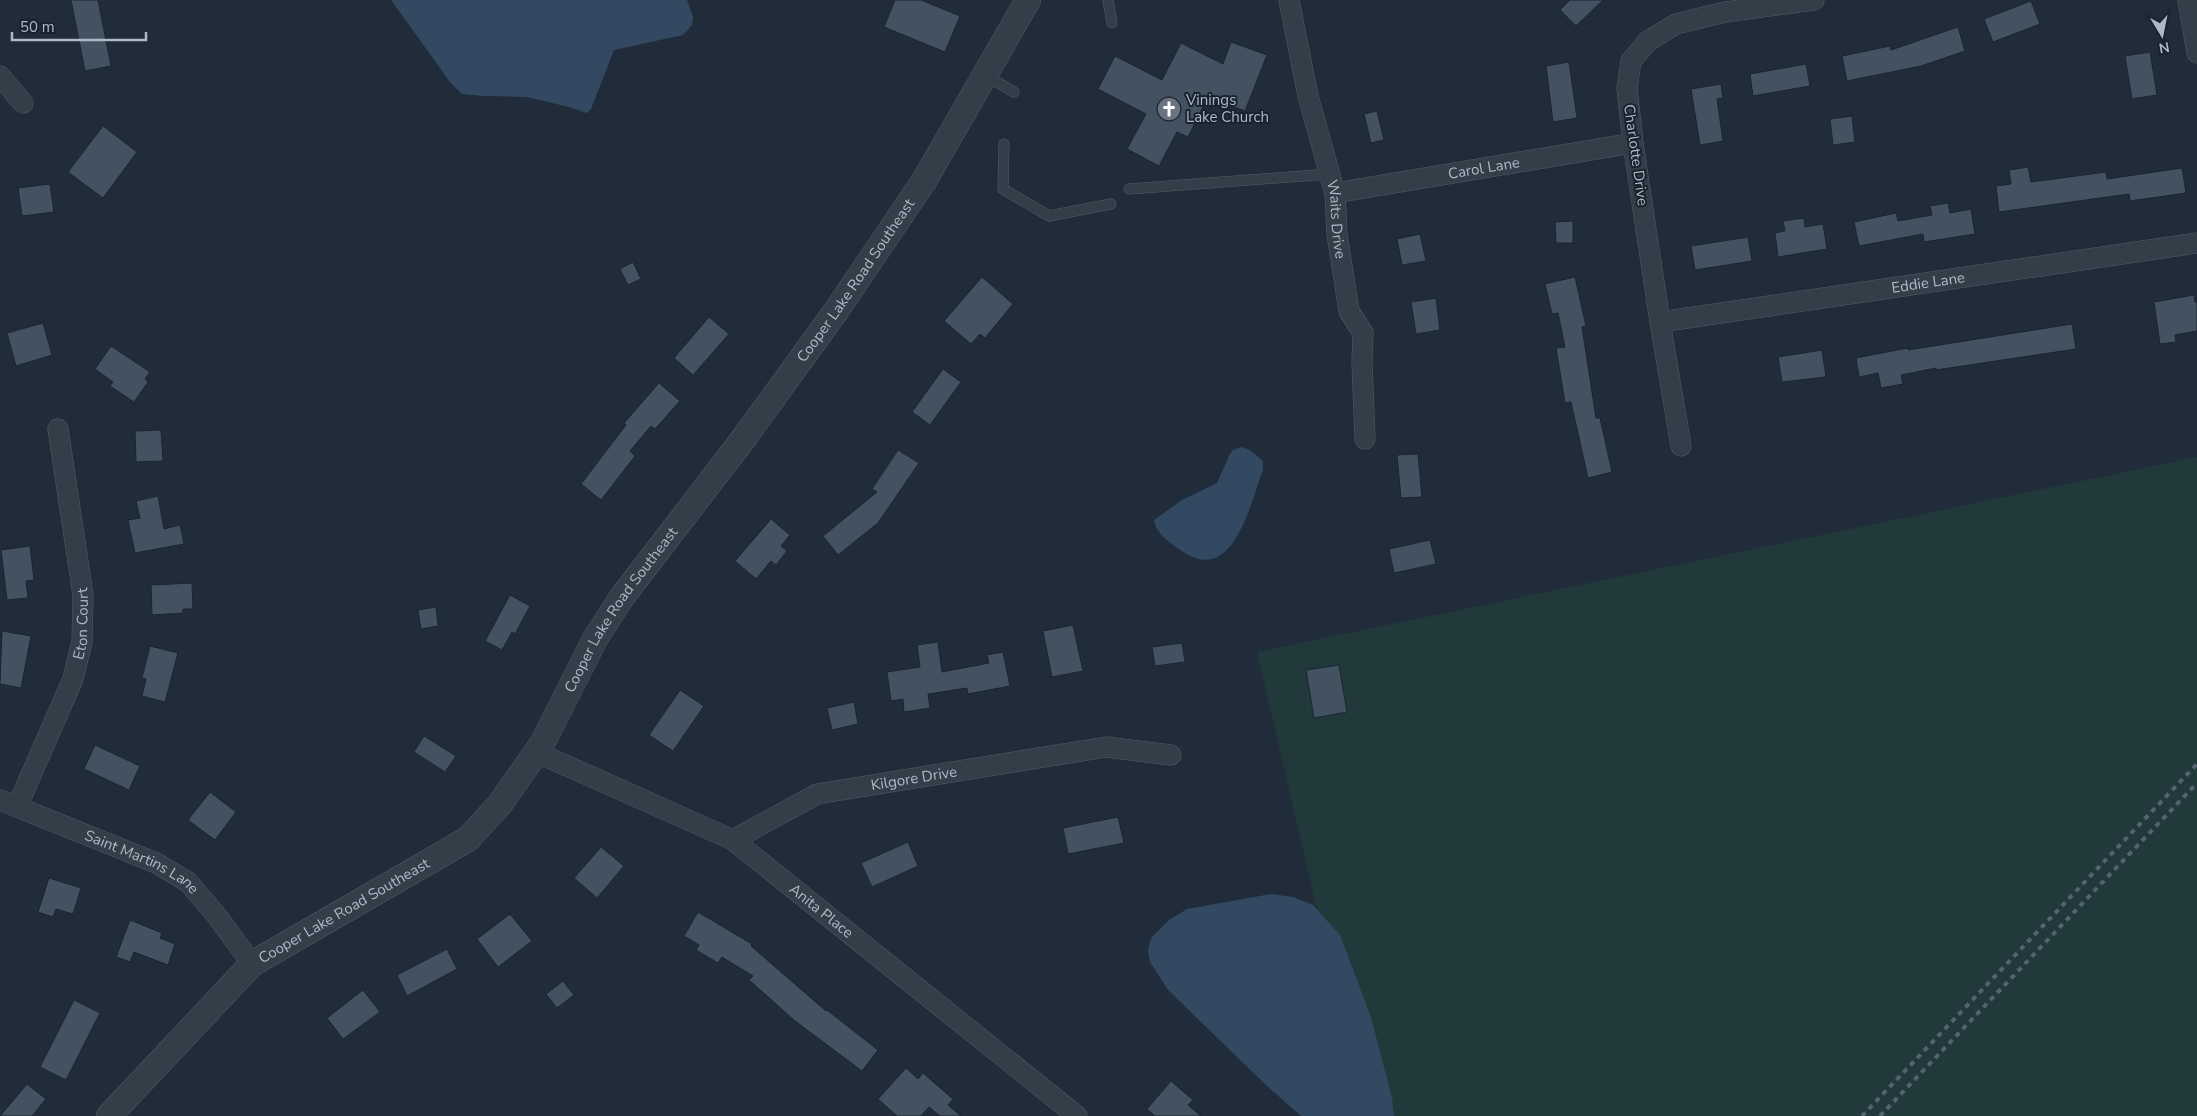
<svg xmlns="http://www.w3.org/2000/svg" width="2197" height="1116" viewBox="0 0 2197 1116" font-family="'Nunito Sans',sans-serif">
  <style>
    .green { fill: #21393a }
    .water { fill: #324961 }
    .building { fill: #425261; stroke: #1b2530 }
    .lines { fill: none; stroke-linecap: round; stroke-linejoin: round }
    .service-casing { stroke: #515c67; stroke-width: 11 }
    .minor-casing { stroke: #515c67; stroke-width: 21 }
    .tertiary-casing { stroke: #515c67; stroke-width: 26 }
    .service { stroke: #333e49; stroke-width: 10 }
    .minor { stroke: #333e49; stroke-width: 20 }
    .tertiary { stroke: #333e49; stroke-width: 25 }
    .rail { stroke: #556271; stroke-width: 4; stroke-dasharray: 5 5; stroke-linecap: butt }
    .labels { text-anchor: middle; stroke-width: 4; stroke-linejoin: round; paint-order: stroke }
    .poi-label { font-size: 15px; fill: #adb9c6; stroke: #19232e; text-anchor: start }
    .street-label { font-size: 15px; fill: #adb9c6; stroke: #19232e }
  </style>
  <rect width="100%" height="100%" fill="#202c39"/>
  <polygon class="green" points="2197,457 2197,1116 1365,1116 1257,652"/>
  <g class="water">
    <polygon points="391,0 687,0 693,17 692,25 683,35 614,50 591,109 587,113 569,107 527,97 484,96 462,94 450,82"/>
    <path d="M 1241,447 L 1250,450 L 1263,461 L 1263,470 C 1250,504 1233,587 1182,551 C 1171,544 1156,534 1154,520 L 1182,500 L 1217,483 L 1230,454 L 1233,450 Z"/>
    <polygon points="1271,894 1293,897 1313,905 1340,935 1371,1017 1392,1098 1394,1116 1301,1116 1267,1086 1168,990 1150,962 1148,950 1151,938 1169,920 1187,909"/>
  </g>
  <g class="building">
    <polygon points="71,0 98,0 111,66 85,71"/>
    <polygon points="895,0 921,0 960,16 945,52 884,27"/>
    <polygon points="1570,0 1603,0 1576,26 1560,10"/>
    <polygon points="2031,1 2040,24 1993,42 1984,19"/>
    <polygon points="1958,27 1965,51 1921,66 1847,81 1842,56 1890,46 1891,50"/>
    <polygon points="1231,42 1267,55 1245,111 1208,97 1188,137 1177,132 1159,166 1127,149 1146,114 1098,89 1115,56 1162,80 1181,43 1223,64"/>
    <polygon points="2150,52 2157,95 2132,99 2125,56"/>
    <polygon points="1569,62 1577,118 1553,122 1546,66"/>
    <polygon points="1806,64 1810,86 1753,96 1750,74"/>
    <polygon points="1721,84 1723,98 1717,99 1723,141 1700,145 1691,89"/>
    <polygon points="1377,111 1384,140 1371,143 1364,114"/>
    <polygon points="1852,116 1855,142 1833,145 1830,119"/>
    <polygon points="103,126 137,152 103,198 68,172"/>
    <polygon points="2028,167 2031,182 2106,172 2107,179 2182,168 2186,193 2130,201 2129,194 1999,212 1996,186 2011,184 2009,170"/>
    <polygon points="50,184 54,212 22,216 18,188"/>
    <polygon points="1948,203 1950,213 1971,209 1975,234 1924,242 1923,234 1859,246 1854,222 1896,213 1898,221 1932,215 1930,206"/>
    <polygon points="1804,218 1805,227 1823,224 1827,249 1778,257 1775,233 1785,231 1783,221"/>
    <polygon points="1573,221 1573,243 1556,243 1555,222"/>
    <polygon points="1420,234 1426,261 1402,265 1397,239"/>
    <polygon points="1748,237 1752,261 1695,270 1691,246"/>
    <polygon points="633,262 641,279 628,285 620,269"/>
    <polygon points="982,277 1013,304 985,338 980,334 971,344 944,321"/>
    <polygon points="1575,277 1586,326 1582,327 1596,418 1600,418 1612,472 1588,478 1571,402 1565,403 1556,348 1565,347 1558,313 1552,314 1545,284"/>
    <polygon points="2194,295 2195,302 2197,302 2197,331 2175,335 2176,342 2160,344 2154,302"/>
    <polygon points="1436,298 1440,330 1416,334 1411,302"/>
    <polygon points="709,317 729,334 693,375 674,358"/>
    <polygon points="43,323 52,355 16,366 7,333"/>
    <polygon points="2072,324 2076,349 1936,370 1936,368 1901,375 1903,384 1881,388 1878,373 1859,377 1856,358 1908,348 1908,350"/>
    <polygon points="111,346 150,372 145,379 148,382 134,402 110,386 113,382 95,369"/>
    <polygon points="1822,350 1826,377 1782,382 1778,357"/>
    <polygon points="943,369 961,382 930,425 912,412"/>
    <polygon points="659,383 680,401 655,429 651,426 630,451 635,456 601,500 581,484 626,425 624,423"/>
    <polygon points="161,430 163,461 136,462 135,431"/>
    <polygon points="898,450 919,463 878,523 838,555 823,536 877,492 872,489"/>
    <polygon points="1418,454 1422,497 1401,498 1397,455"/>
    <polygon points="158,496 164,529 180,525 184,544 135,553 128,520 140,518 136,501"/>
    <polygon points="771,519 790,535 781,546 787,551 776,565 771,561 756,579 735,561"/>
    <polygon points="1430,540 1436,564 1394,573 1389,549"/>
    <polygon points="30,546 34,580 26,581 28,598 7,600 1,550"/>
    <polygon points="192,583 193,609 183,609 183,613 152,615 151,585"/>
    <polygon points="510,595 530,606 515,634 512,632 502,650 485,641"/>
    <polygon points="436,607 438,626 421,629 418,610"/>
    <polygon points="1073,625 1083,671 1052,677 1043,631"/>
    <polygon points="2,631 31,636 21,688 0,684"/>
    <polygon points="938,642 942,672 989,663 987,655 1003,652 1010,686 968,694 967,688 928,694 930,708 904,712 903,699 891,701 887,672 920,667 917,645"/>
    <polygon points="1182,643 1185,662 1155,666 1152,647"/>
    <polygon points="150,646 178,653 165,702 142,696 146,679 142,678"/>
    <polygon points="1339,665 1347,712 1314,718 1306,670"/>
    <polygon points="680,690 704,706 673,751 649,735"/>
    <polygon points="854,702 858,724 832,730 827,708"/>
    <polygon points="424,736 456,756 445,772 414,752"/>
    <polygon points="95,745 140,766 129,790 84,769"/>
    <polygon points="210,792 236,812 215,840 188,820"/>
    <polygon points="1118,817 1124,843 1068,854 1063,828"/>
    <polygon points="908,842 918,866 872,887 861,863"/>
    <polygon points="601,847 624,866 597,898 574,878"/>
    <polygon points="49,878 81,888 73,914 56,909 53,917 38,912"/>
    <polygon points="698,912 752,944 751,946 826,1011 827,1010 878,1050 862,1071 795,1021 749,980 753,976 722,957 718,963 696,950 699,945 684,936"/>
    <polygon points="510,914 532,941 498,967 477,939"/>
    <polygon points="130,920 162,933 160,938 175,944 168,965 134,952 130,962 116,957"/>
    <polygon points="447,949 457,969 407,996 397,975"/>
    <polygon points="563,981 574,995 557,1008 546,994"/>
    <polygon points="363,990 380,1012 343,1039 327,1018"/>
    <polygon points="74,1000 100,1013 66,1080 40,1067"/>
    <polygon points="906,1068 918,1079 923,1073 953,1099 948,1105 961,1116 940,1116 929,1107 921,1116 897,1116 878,1099"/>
    <polygon points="1171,1081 1193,1100 1188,1105 1201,1116 1155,1116 1147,1109"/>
    <polygon points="27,1084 46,1099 32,1116 0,1116"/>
  </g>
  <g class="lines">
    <g class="service-casing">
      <g id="service">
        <polyline points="1108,0 1112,23"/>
        <polyline points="985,75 1014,92"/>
        <polyline points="1004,144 1003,189 1049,216 1111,204"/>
        <polyline points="1129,189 1329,174"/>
      </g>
    </g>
    <g class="minor-casing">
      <g id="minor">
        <path id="s1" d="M 1289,0 L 1308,96 L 1335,193 L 1337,234 L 1349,311 L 1363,333 L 1362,362 L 1365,439"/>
        <polyline points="2188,0 2197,53"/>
        <polyline points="0,76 23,103"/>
        <path id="s2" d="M 1335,193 L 1633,143"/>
        <path id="s3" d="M 1660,322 L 2197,243"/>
        <polyline points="1681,446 1660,322 1633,143 1627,88 1631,61 1648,41 1676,24 1725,12 1814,0"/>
        <path id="s4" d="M 536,752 L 733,840 L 1077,1116"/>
        <path id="s5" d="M 0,800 L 156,863 L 188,882 L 217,916 L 252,964"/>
        <path id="s6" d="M 17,807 L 73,679 L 82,642 L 83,595 L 58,429"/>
        <path id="s7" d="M 733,840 L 817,794 L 1106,747 L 1171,755"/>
      </g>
    </g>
    <g class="tertiary-casing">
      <g id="tertiary">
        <path id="s8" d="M 109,1116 L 252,964 L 468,839 L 500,804 L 542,744 L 595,639 L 622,597 L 744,438 L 836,311 L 924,181 L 1028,0"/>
      </g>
    </g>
    <use href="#service" class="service"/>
    <use href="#minor" class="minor"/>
    <use href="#tertiary" class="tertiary"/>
    <g class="rail">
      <polyline points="1862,1116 2197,764"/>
      <polyline points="1880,1116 2197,783"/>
    </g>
  </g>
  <defs>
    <g id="church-disc" transform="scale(1.25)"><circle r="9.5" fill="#6b7280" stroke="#19232e"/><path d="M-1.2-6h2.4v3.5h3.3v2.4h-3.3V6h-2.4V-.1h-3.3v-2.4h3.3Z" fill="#fff"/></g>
  </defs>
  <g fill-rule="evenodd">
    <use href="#church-disc" x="1169" y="109"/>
  </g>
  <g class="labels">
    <g class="poi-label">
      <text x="1186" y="105">Vinings<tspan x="1186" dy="17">Lake Church</tspan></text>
    </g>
    <g class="street-label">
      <text transform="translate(1636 155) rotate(82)" y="5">Charlotte Drive</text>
      <text dy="5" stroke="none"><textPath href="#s2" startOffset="151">Carol Lane</textPath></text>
      <text dy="5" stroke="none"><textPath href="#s1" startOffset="225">Waits Drive</textPath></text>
      <text dy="5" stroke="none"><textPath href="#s8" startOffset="1140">Cooper Lake Road Southeast</textPath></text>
      <text dy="5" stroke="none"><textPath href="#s3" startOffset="271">Eddie Lane</textPath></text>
      <text dy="5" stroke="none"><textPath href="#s8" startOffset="735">Cooper Lake Road Southeast</textPath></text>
      <text dy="5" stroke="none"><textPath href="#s6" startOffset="196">Eton Court</textPath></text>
      <text dy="5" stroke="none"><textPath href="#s7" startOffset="194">Kilgore Drive</textPath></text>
      <text dy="5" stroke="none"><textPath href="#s5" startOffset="155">Saint Martins Lane</textPath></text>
      <text dy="5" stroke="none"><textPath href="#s8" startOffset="315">Cooper Lake Road Southeast</textPath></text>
      <text dy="5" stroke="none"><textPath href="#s4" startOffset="329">Anita Place</textPath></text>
    </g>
  </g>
  <g transform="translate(2162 35) rotate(170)" stroke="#19232e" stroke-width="4" paint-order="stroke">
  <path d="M0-4L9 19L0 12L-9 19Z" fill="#adb9c6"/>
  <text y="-8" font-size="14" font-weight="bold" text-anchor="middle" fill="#adb9c6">N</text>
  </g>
  <path d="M12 32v8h134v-8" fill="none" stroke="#adb9c6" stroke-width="2.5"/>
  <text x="20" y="32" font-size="15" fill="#adb9c6" stroke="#19232e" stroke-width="4" paint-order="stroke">50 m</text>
</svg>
